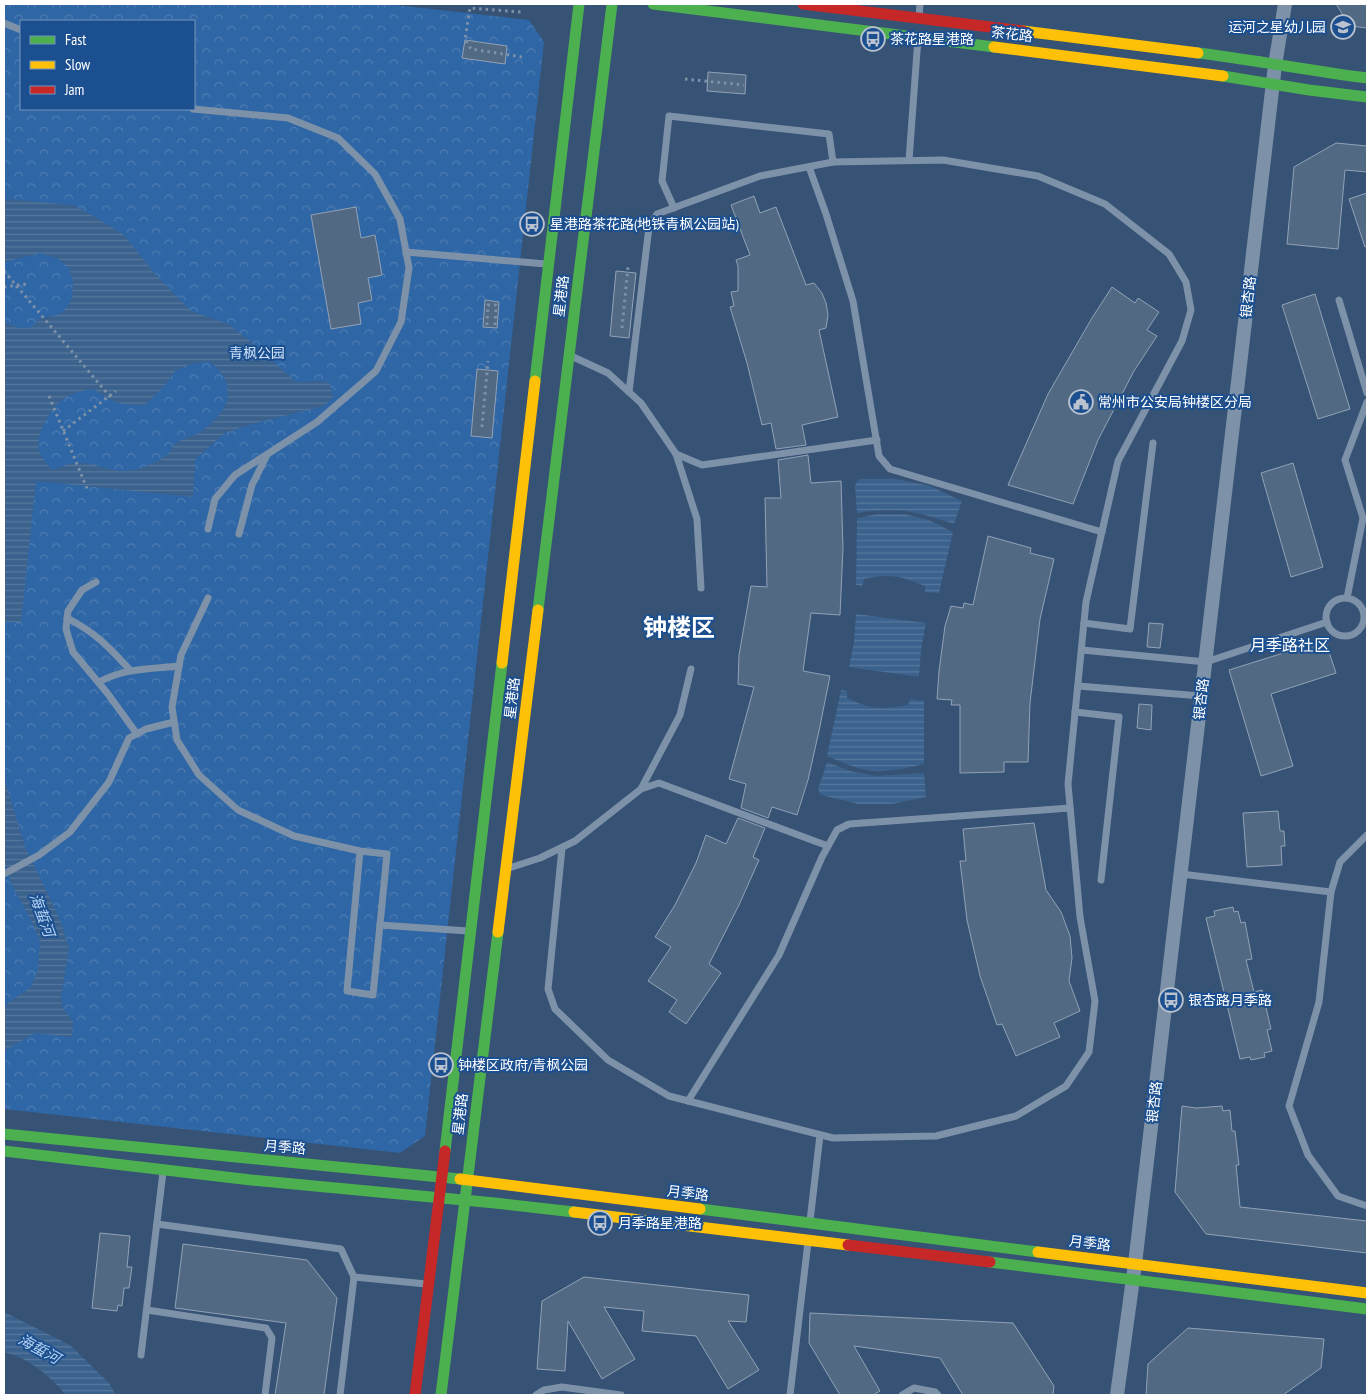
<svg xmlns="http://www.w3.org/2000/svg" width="1371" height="1399" viewBox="0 0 1371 1399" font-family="'PT Sans Narrow','Noto Sans SC',sans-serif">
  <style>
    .forest { fill: url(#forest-crowns); fill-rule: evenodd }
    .water { fill: url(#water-rules); fill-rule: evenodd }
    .building { fill: #526984; stroke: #92a2b6 }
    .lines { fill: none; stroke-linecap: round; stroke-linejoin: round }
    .path { stroke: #7d92a8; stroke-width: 3; stroke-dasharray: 2.5 4; stroke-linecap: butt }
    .lane { stroke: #7d92a8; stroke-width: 7 }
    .street { stroke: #7d92a8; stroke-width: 14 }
    .fast { stroke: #4caf50; stroke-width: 11 }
    .slow { stroke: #ffc107; stroke-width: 11 }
    .jam { stroke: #c62828; stroke-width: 11 }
    .labels { text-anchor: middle; stroke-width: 4; stroke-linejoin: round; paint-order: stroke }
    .poi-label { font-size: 14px; fill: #fff; stroke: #1b4f8f; text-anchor: start }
    .street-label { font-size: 14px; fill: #fff; stroke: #1b4f8f }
    .park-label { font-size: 14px; fill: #cfe3fa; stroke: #1b4f8f }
    .water-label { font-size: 15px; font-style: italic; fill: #b5d3f5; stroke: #1b4f8f }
    .quarter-label { font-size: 16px; fill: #fff; stroke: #1b4f8f }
    .town-label { font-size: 24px; font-weight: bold; fill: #fff; stroke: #1b4f8f }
  </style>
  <defs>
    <pattern id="forest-crowns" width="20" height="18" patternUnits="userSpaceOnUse" patternTransform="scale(1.25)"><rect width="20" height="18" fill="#2f66a5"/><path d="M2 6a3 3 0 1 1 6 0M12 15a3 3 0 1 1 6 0" fill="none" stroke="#4e7db2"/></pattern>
    <pattern id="water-rules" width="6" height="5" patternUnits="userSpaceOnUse" patternTransform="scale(1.25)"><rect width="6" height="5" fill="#3b618d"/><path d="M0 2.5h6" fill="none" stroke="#58799e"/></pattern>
  </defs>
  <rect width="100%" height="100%" fill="#365274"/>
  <path class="forest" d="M 4,4 L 386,4 L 529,20 L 544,42 L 425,1136 L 400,1153 L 4,1109 ZM 21,21 L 194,21 L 194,109 L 21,109 Z"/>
  <g class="water">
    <path d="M 4,199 L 74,205 L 100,220 L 124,235 L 154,273 L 191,311 L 228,324 L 251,342 L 296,382 L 317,381 L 329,382 L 333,397 L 324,406 L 252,424 L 225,433 L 195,459 L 193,497 L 36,481 L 21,622 L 4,622 L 4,320 C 12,328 21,329 32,327 L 40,318 L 58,315 L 66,309 L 72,298 L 73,281 L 69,268 L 57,258 L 40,253 L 4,262 ZM 209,361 C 240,384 230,411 202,431 C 194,437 183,437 175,444 C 172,447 171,451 168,454 C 160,461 145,467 134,470 C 115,474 100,464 81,463 C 72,462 61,467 52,470 C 47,464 41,457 39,450 C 35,435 51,407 63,399 C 72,393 83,390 93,389 C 112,402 120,406 145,405 L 166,384 L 176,370 L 188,365 Z"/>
    <path d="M 859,479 L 896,479 L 930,486 L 962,501 L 954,524 C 916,511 897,507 857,513 L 855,485 Z"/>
    <path d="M 878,514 L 904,514 L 929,520 L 953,532 L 939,593 L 925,592 L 925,586 C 900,576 891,573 864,579 L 862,586 L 856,585 L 857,518 Z"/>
    <polygon points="856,614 926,623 921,650 919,677 849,667 854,642"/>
    <path d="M 841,690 L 847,691 L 847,698 C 872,710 881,709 908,705 L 910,699 L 924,701 L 924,764 C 907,768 889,772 872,771 C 857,769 841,762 827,756 Z"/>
    <polygon points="827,762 850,771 876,776 924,773 926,797 892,804 858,804 821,795 818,789"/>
    <polygon points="4,768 5,781 25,847 60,919 69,948 61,997 63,1009 73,1021 72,1037 35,1033 4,1051 4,1006 31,987 38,969 40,940 31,920 13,887 4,862"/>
    <path d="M 4,1312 L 70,1345 L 109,1383 L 116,1395 L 66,1395 C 49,1375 30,1359 4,1352 Z"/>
  </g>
  <g class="building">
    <polygon points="1336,4 1367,4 1367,28 1350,26"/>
    <polygon points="465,40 507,46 505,64 462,58"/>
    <polygon points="708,72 746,75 745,94 707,91"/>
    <polygon points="1336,143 1367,146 1367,172 1345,170 1338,249 1287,244 1294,167"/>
    <polygon points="1367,193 1367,246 1365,247 1349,199"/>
    <polygon points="754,196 760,213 776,207 806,285 814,283 822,293 826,303 828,315 826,328 819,330 838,417 802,425 806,445 776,449 771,423 762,425 747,363 730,307 734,306 731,292 738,291 738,266 736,260 750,255 731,205"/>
    <polygon points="356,207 361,238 375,235 382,275 368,278 372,300 358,303 361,324 331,329 311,215"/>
    <polygon points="616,271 636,273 629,338 610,336"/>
    <polygon points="1112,287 1135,303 1138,298 1159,312 1147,330 1157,336 1134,371 1098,440 1073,504 1008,485 1048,394 1092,318"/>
    <polygon points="1315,294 1350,409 1318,419 1282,305"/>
    <polygon points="485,300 499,302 497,328 483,327"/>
    <polygon points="477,369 498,371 492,438 471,436"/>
    <polygon points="808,455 811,483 841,481 843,548 840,615 811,613 803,671 830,676 819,731 808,780 797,815 772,807 768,818 741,808 746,784 729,779 754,687 738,684 739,655 751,586 767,587 765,498 781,498 778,460"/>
    <polygon points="1293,463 1323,567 1291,577 1261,473"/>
    <polygon points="988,536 1031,548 1030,553 1054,559 1040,619 1030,703 1028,762 1004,762 1004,772 960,773 960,705 951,705 952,700 937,699 939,671 945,626 951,606 963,608 964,603 973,605"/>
    <polygon points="1149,623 1163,624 1160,648 1147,647"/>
    <polygon points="1325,640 1336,673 1271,694 1293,766 1261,776 1229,670"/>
    <polygon points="1139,704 1152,705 1151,730 1137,728"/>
    <polygon points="1278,811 1280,831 1284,831 1285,846 1281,846 1282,865 1247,867 1243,813"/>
    <polygon points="738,818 765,828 753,857 759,860 739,905 709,964 721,973 686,1024 669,1012 677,1000 648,981 671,947 655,937 675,905 696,863 706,835 726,844"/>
    <polygon points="1034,823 1046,890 1061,912 1070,936 1072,958 1069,981 1080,1011 1054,1023 1060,1037 1016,1056 1002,1024 997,1025 980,976 967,920 960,861 966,861 963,829"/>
    <polygon points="1233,907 1234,912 1238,911 1241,923 1245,922 1252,959 1246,960 1254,992 1262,990 1271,1029 1267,1030 1272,1051 1264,1053 1265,1057 1251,1060 1250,1057 1240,1059 1206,918 1215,916 1214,911"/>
    <polygon points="1182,1106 1196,1108 1222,1106 1223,1111 1230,1110 1232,1131 1235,1131 1239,1165 1236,1165 1240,1207 1367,1221 1367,1253 1206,1234 1175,1192"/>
    <polygon points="100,1233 130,1236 127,1267 132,1267 129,1288 124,1288 122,1306 118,1305 117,1311 92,1308"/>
    <polygon points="183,1244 307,1260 337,1298 324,1395 275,1395 286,1323 175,1308"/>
    <polygon points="584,1277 749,1295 746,1322 728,1321 759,1370 728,1389 696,1336 642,1331 644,1311 604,1307 635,1359 602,1379 568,1321 565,1371 537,1369 542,1301"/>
    <polygon points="810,1313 1013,1323 1054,1386 1053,1395 963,1395 940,1358 854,1346 880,1391 873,1395 840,1395 809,1343"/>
    <polygon points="1188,1328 1324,1339 1321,1368 1283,1395 1146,1395 1148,1364"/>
  </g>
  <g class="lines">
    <g class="path">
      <polyline points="522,57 471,49 465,40 470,8 522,12"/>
      <polyline points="685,79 744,85"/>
      <polyline points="4,271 112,399"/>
      <polyline points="4,287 27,284"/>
      <polyline points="487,325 488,305 496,305 495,325"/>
      <polyline points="622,328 628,267"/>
      <polyline points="49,396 88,491"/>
      <polyline points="482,427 488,361"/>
      <polyline points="63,431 116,391"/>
    </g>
    <g class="lane">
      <polyline points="919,18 920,4"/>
      <polyline points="4,23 21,30"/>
      <polyline points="193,109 288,118 338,138 375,174 400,219 409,268 401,322 376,371 317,422 235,475 215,499 208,529"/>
      <polyline points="909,160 918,38"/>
      <polyline points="809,167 826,214 853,301 879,456 890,469 1102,532"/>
      <polyline points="674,208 662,181 669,116 829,134 833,162"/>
      <polyline points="406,252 546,264"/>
      <polyline points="1339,300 1367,393"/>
      <polyline points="571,356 608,373 641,403 676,454 697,519 701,588"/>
      <polyline points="676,454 702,465 877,440"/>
      <polyline points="239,534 252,485 267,455"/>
      <polyline points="96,582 82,590 68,611 66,629 73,652 108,694 137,734"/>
      <polyline points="208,598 181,655 172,707 177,740 199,775 238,810 294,836 360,851 387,854 373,995 347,991 360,851"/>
      <polyline points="1347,598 1363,518 1345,460 1367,402"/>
      <circle cx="1345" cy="617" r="19"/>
      <path d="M 67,618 C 96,633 108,646 130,670"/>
      <polyline points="1084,623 1130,629 1153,443"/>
      <polyline points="1082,650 1206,662 1327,622"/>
      <path d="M 99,682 C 125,668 150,669 179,666"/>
      <polyline points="1078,686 1201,696"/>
      <polyline points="1075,712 1119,717 1101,880"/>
      <polyline points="641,789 659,783 828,846"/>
      <polyline points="1367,835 1340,862 1331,892 1319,1002 1289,1106 1308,1155 1338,1196 1367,1206"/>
      <polyline points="562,848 548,989 555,1009 608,1060 669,1096 833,1138 936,1136 1016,1116 1066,1086 1089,1052 1095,1001 1080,917 1068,784 1086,602 1118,461 1182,341 1191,310 1186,282 1169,254 1105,204 1038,176 943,160 833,162 760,176 657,214 649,227 629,392"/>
      <polyline points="509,868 540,858 575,841 641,789 680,715 691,669"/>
      <polyline points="4,874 39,855 70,832 109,782 129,738 146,729 174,722"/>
      <polyline points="1181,874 1331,892"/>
      <polyline points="380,925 468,931"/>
      <polyline points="688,1101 779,955 822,857 837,830 849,824 1070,808"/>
      <polyline points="810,1221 820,1135"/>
      <polyline points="157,1224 341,1249 354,1277 340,1395"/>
      <polyline points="354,1277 426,1284"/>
      <polyline points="147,1310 266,1328 272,1338 265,1395"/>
      <polyline points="141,1355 163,1172"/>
      <polyline points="536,1395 544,1390 562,1387 621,1395"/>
      <polyline points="790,1395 808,1242"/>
      <polyline points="902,1395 914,1388 935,1392 938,1395"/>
    </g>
    <polyline class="street" points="1117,1395 1135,1264 1275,65 1285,4"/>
    <g class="fast">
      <polyline points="653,4 994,47"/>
      <path d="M 1198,53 C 1255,60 1311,71 1367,78"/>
      <polyline points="1223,76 1309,90 1367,97"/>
      <polyline points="535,381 579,4"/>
      <polyline points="538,610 612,4"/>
      <polyline points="4,1134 460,1179"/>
      <polyline points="4,1151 251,1180 495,1203 574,1212"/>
      <polyline points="445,1151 502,663"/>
      <polyline points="700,1209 1038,1252"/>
      <polyline points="990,1262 1367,1309"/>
      <polyline points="441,1395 498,932"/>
    </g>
    <g class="slow">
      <polyline points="1023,31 1198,53"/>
      <polyline points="994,47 1223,76"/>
      <polyline points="502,663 535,381"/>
      <polyline points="498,932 538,610"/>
      <polyline points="460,1179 700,1209"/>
      <polyline points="574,1212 848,1245"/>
      <polyline points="1038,1252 1367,1293"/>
    </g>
    <g class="jam">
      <polyline points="803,4 1023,31"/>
      <polyline points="848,1245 990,1262"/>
      <polyline points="415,1395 445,1151"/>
    </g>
  </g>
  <defs>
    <g id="school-ring" transform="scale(1.25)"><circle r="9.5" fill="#1b4f8f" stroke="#b9c2ce" stroke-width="1.5"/><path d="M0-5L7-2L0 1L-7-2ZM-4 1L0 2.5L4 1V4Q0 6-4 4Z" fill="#b9c2ce"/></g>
    <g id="bus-ring" transform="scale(1.25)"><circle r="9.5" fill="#1b4f8f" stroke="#b9c2ce" stroke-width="1.5"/><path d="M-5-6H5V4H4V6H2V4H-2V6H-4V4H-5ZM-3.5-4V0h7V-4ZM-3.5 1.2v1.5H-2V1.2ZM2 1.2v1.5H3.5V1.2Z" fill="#b9c2ce"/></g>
    <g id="civic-ring" transform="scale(1.25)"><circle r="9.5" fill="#1b4f8f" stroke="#b9c2ce" stroke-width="1.5"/><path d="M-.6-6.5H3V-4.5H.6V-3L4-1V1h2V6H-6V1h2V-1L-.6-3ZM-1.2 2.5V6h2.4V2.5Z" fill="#b9c2ce"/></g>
  </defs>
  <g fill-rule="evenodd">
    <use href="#school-ring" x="1343" y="27"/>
    <use href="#bus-ring" x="873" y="39"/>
    <use href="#bus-ring" x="532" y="224"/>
    <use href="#civic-ring" x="1081" y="402"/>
    <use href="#bus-ring" x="1171" y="1000"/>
    <use href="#bus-ring" x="441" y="1065"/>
    <use href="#bus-ring" x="600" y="1223"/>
  </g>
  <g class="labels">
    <g class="poi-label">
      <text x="1326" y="32" text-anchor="end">运河之星幼儿园</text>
      <text x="890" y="44">茶花路星港路</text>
      <text x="550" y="229">星港路茶花路(地铁青枫公园站)</text>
      <text x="1098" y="407">常州市公安局钟楼区分局</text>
      <text x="1188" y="1005">银杏路月季路</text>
      <text x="458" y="1070">钟楼区政府/青枫公园</text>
      <text x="618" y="1228">月季路星港路</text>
    </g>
    <g class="street-label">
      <text transform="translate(1012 34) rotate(7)" y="5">茶花路</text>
      <text transform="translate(561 296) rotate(-83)" y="5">星港路</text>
      <text transform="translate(1248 297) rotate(-83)" y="5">银杏路</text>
      <text transform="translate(512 698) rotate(-83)" y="5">星港路</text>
      <text transform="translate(1201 699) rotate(-83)" y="5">银杏路</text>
      <text transform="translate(1154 1102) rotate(-83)" y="5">银杏路</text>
      <text transform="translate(460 1114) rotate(-83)" y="5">星港路</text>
      <text transform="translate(285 1147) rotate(5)" y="5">月季路</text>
      <text transform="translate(688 1193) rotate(7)" y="5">月季路</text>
      <text transform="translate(1090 1243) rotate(7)" y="5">月季路</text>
    </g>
    <g class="park-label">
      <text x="257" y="358">青枫公园</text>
    </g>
    <g class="water-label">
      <text transform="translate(42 915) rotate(70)" y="5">海蜇河</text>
      <text transform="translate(39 1349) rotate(29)" y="5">海蜇河</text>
    </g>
    <g class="quarter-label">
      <text x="1290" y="651">月季路社区</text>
    </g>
    <g class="town-label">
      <text x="679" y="636">钟楼区</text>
    </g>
  </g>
  <rect width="1371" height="1399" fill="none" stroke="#ffffff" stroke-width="10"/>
  <rect x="20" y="20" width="175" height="90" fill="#1b4f8f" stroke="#7695bc"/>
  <rect x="30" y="36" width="25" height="8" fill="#4caf50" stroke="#7695bc"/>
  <text x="65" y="45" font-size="15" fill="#ffffff">Fast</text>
  <rect x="30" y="61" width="25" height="8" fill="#ffc107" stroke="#7695bc"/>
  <text x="65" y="70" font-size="15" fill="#ffffff">Slow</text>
  <rect x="30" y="86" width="25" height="8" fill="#c62828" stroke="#7695bc"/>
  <text x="65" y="95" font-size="15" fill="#ffffff">Jam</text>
</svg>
